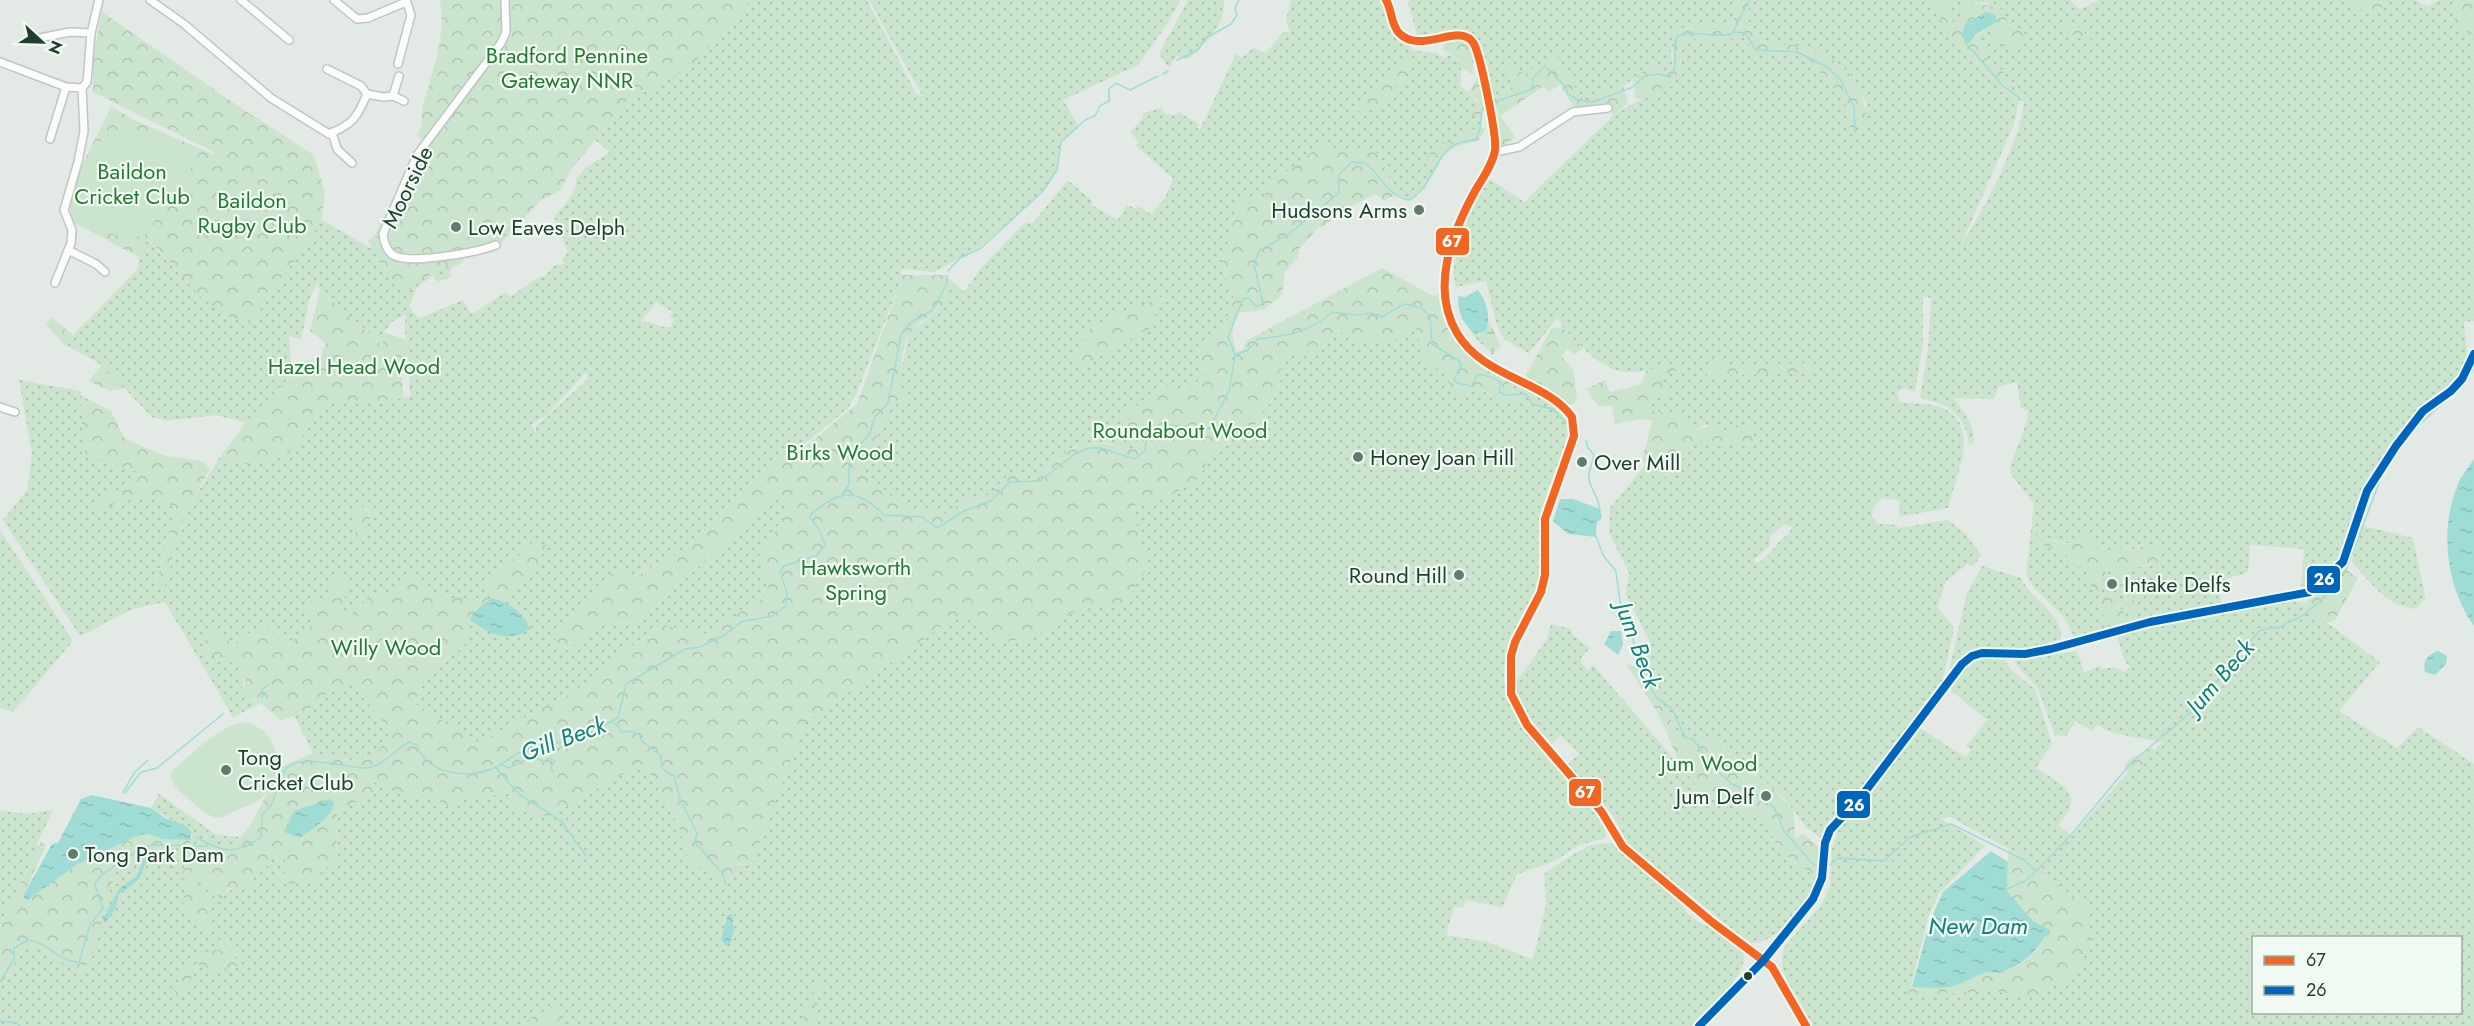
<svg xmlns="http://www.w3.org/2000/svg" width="2474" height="1026" viewBox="0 0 2474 1026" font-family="Jost,sans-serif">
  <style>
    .grass { fill: url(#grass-dots); fill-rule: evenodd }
    .forest { fill: url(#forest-crowns) }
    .wetland { fill: url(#wetland-marsh) }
    .garden { fill: #cbe4cd }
    .water { fill: url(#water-ripples) }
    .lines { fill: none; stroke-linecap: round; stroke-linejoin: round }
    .stream { stroke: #a0dcd6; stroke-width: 1.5 }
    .minor-casing { stroke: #c0c6c2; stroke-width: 10 }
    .tertiary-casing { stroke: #c0c6c2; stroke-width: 11 }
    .minor { stroke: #fbfcfb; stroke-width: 7 }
    .tertiary { stroke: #fbfcfb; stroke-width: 8 }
    .bus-1-casing { stroke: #f1f9f3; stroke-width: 12 }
    .bus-2-casing { stroke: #f1f9f3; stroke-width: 12 }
    .bus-1 { stroke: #f26522; stroke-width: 8 }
    .bus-2 { stroke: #0065bd; stroke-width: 8 }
    .poi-dot { fill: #647a6f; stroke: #f1f9f3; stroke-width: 2 }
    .bus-dot { fill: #1f3e2f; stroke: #f1f9f3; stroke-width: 2 }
    .labels { text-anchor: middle; stroke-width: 4.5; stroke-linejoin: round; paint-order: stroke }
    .park-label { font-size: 22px; fill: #267933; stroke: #f1f9f3 }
    .street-label { font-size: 22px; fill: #1f3e2f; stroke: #f1f9f3 }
    .poi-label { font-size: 22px; fill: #1f3e2f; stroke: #f1f9f3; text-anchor: start }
    .water-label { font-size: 24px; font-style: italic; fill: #157f79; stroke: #f1f9f3 }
    .line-badge { stroke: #f1f9f3; stroke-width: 2 }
    .badge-label { font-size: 16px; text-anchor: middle; font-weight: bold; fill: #fff }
  </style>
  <defs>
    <pattern id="grass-dots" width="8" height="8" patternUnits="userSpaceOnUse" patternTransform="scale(1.5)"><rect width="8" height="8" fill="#cbe4cd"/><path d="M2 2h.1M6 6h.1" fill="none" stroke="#aec5b0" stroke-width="1.8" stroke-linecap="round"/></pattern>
    <pattern id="forest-crowns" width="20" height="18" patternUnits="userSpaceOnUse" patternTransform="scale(1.5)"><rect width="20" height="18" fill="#cbe4cd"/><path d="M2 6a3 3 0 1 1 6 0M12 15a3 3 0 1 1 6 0" fill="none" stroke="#aec5b0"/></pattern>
    <pattern id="wetland-marsh" width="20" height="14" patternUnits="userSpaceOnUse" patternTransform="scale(1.5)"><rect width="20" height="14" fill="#cbe4cd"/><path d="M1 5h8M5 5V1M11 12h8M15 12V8" fill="none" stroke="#aec5b0"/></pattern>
    <pattern id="water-ripples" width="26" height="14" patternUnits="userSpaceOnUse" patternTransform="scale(1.5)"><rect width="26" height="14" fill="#a0dcd6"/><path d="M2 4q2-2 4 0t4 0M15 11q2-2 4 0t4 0" fill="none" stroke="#89beb8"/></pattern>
  </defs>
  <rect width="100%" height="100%" fill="#e3e9e5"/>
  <g class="grass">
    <path d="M 507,0 L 867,0 L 916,93 L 923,97 L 869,0 L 1180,0 L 1170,20 L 1138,65 L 1063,100 L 1079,127 L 1061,142 L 1057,170 L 1043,191 L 980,247 L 934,272 L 903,269 L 900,272 L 903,275 L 856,395 L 848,408 L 794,453 L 789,455 L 781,452 L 682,551 L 623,582 L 564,652 L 600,625 L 637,622 L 775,498 L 791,507 L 759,556 L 770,593 L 707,635 L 663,625 L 622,653 L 583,686 L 479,743 L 414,704 L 428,671 L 464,647 L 470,620 L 482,630 L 530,629 L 491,598 L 443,598 L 410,576 L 387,597 L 371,595 L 336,628 L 316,617 L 312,626 L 303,629 L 288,647 L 235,643 L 207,629 L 232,662 L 242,665 L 248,677 L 242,686 L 253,701 L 261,703 L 233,717 L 165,602 L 133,609 L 80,636 L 3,520 L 27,490 L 32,454 L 19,380 L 81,391 L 80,395 L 145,474 L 95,504 L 148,495 L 176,507 L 155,585 L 164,588 L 186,511 L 220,457 L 246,464 L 285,457 L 331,398 L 389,403 L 403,397 L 410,397 L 407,340 L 404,329 L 406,315 L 393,321 L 384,332 L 384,346 L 320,290 L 317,283 L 309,300 L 301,340 L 289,336 L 292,376 L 246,422 L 215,415 L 166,421 L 152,417 L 102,365 L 64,344 L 138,269 L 139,257 L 147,239 L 203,299 L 252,321 L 322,220 L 370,248 L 381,235 L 382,227 L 412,161 L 453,113 L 504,41 L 510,22 ZM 595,140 L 610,152 L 585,168 L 577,178 L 575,189 L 566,203 L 554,217 L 568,252 L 562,260 L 565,264 L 555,265 L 545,276 L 539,277 L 510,297 L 506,292 L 472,314 L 463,300 L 418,319 L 409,306 L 417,287 L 433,276 L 438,282 L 451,277 L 450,269 L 463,262 L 463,255 L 494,247 L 504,240 L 540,201 L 560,190 L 570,171 ZM 656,302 L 673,312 L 670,318 L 674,319 L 671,327 C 660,329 651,320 641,322 ZM 586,372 L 588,379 L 536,426 L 536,433 L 531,425 L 546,416 Z"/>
    <path d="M 1188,0 L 1224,0 C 1226,25 1205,44 1188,59 L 1176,56 L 1169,68 L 1159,54 Z"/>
    <path d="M 1291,0 L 1382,0 L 1395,36 L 1415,41 L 1411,50 L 1437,53 L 1444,58 L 1449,55 L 1462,62 L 1460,85 C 1477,101 1484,104 1480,129 L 1446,152 L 1425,188 L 1410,200 L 1397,194 L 1378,153 L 1271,183 L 1262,200 L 1238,205 L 1222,265 L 1234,299 L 1223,328 L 1199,347 L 1203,377 L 1187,390 L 1173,392 L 1121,418 L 1139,438 L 1133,450 L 1105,442 L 1073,447 L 1028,482 L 993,495 L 968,497 L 947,514 L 906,508 L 860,471 L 894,402 L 904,404 L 900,379 L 909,333 L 948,302 L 948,278 L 964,292 L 981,268 L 1021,227 L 1026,222 L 1032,224 L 1068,180 L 1092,201 L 1091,205 L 1118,220 L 1127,205 L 1136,209 L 1138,206 L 1151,214 L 1165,198 L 1173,178 L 1136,146 L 1139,142 L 1130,132 L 1143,118 L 1143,113 L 1162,108 L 1165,114 L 1175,115 L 1179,112 L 1199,124 L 1197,128 L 1200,129 L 1236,54 L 1242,57 L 1254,48 L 1266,53 L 1284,31 L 1290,32 L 1286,20 ZM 1166,296 L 1166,299 L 1071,360 L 1086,347 L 1081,334 L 1118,314 Z"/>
    <polygon points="1410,0 1739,0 1733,23 1681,28 1671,51 1673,66 1666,75 1646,69 1624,86 1621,82 1614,90 1585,104 1557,57 1524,74 1508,61 1503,66 1515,80 1515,86 1490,98 1484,71 1487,68 1483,66 1474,37 1466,30 1433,37 1417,35 1408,3"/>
    <path d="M 1755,0 L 1929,0 C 1948,35 1986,76 2018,100 L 1972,39 L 1997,22 L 2025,32 L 2008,24 L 1986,2 L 1960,4 L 1967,13 L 1958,24 L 1952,21 L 1947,0 L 2070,0 L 2080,9 L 2099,0 L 2342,0 L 2358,9 L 2380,10 L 2386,0 L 2416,0 L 2428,7 L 2439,0 L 2458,0 L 2454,22 L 2474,36 L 2474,321 L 2464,322 L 2467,354 L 2463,373 L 2450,388 L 2417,409 L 2365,486 L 2342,559 L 2311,588 L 2301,592 L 2304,549 L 2250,545 L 2248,572 L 2217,582 L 2222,604 L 2138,621 L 2128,573 L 2138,567 L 2151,565 L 2143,544 L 2113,551 L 2097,549 L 2093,542 C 2071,545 2054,543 2034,533 L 2040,544 L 2066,553 L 2079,566 L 2085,567 L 2092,589 L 2103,602 L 2103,615 L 2110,630 L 2075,638 L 2063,616 L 2034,588 L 2026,575 L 2034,504 L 2010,473 C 2013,449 2027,432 2028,410 L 2021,408 L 2017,382 L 1999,387 L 1994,399 L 1954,398 C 1964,414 1976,424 1973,444 L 1969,443 C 1966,425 1958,409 1938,403 C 1932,401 1926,401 1920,397 L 1928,350 L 1931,298 L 1923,296 L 1923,342 L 1915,392 L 1903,388 L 1897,393 L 1899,402 C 1910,404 1922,403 1932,405 C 1987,417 1956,474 1948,508 L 1899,517 L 1900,500 L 1882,498 L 1873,508 L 1872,517 L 1879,524 L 1897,525 L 1897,528 L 1948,520 L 1966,534 L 1981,555 L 1973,566 L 1968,564 L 1946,581 L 1937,607 L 1954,627 L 1941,687 L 1864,788 L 1830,823 L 1821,838 L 1806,827 L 1785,799 L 1731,754 L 1719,739 L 1680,737 L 1651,683 L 1651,671 L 1644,669 L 1651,644 L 1626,594 L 1629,573 L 1609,533 L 1610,508 L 1647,463 L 1664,478 L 1699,441 L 1752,443 L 1752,429 L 1733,424 L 1726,431 L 1704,425 L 1694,430 L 1682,415 L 1653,411 L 1649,400 L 1658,376 L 1680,370 L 1680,364 C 1634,373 1617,382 1581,346 C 1572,337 1563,329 1557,318 L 1529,353 L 1505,340 L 1497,326 L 1486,281 L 1456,287 C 1447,249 1472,212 1488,178 L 1524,202 L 1613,116 C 1634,99 1663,96 1678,72 C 1682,65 1681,52 1682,44 L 1689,39 L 1729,40 L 1738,34 L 1767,54 L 1791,53 L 1808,58 L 1845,102 L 1851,132 L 1867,105 C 1857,78 1835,52 1803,48 C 1776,44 1769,48 1748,27 L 1749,4 ZM 2019,101 L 2024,101 C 2020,144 1983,211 1960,247 L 2014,124 ZM 1710,359 L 1729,365 L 1818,369 L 1811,372 L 1707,375 ZM 1784,524 L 1792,527 L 1789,534 C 1776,541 1772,555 1758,563 L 1754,560 L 1770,546 L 1770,537 Z"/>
    <path d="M 1415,324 L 1440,371 L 1447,374 L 1463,393 L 1474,387 L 1521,408 L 1508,380 L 1559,408 L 1570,422 L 1570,435 C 1560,463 1543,493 1540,523 C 1538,541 1545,560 1541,578 C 1530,629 1485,651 1513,712 L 1604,821 L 1606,835 L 1603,839 L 1579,845 L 1555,861 L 1517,874 L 1502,907 L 1466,900 L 1464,908 L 1454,906 L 1446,935 L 1487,942 L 1533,959 L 1546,905 L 1544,874 C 1565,860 1588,839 1615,844 L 1679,899 L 1687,913 L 1700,923 L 1715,929 L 1743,952 C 1751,974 1706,1010 1691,1026 L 0,1026 L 0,985 L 27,945 L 39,948 L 82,974 L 93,953 L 117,866 L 167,848 L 188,848 L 192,836 L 172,820 L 151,808 L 159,794 L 215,834 L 240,837 L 232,848 L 195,847 L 188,855 L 203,888 L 196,869 L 217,890 L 219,901 C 235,880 261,878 270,860 L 285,852 L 286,872 L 322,870 L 336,861 L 337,812 L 374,793 L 372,782 L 392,787 L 407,798 L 433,794 L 444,807 L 473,797 L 512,793 L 548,816 L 639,765 L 647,768 L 678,824 L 689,862 L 749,865 L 753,862 L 804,723 L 960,614 L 1003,642 L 1033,638 L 1079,609 L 1122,606 L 1147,569 L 1134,514 L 1136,501 L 1196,482 L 1212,454 L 1252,429 L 1279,390 L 1284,353 L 1312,353 L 1344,331 Z"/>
    <path d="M 2360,525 L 2413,538 L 2426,601 L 2422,601 L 2417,609 C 2385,606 2373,584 2352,562 Z"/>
    <polygon points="0,530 73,641 13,712 0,708"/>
    <path d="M 1982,566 L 2021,578 C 2032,601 2063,613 2061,639 L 2031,650 L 1985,649 L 1953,673 L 1949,671 L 1967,593 Z"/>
    <polygon points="2112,568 2121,583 2132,623 2108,593 2102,594 2098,582 2105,578 2106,570"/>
    <path d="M 2284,600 L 2299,602 L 2380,662 L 2339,711 L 2397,748 L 2418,727 L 2474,764 L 2474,1026 L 1813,1026 L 1787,980 L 1782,968 L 1782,959 L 1784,947 L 1821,905 L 1830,887 L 1832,847 L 1838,831 L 1918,727 L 1965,757 L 1971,750 L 1966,746 L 1987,720 L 1948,688 C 1967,665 1972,655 2004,659 L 2011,670 L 2035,689 L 2052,744 L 2036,768 C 2063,786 2087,793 2058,825 L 2072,836 L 2128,772 C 2146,766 2149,754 2162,742 L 2112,733 L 2097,724 L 2092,731 L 2076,721 L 2066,736 L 2055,735 L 2037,687 L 2014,662 L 2016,660 L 2077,651 L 2084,672 L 2100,666 L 2102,669 L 2114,667 L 2125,672 L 2130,666 L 2125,662 L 2117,636 L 2182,619 ZM 1950,817 L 2028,859 L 2086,909 L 2026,996 L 1991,991 L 1909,995 L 1928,917 L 1939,893 L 1985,846 L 1940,818 ZM 2254,938 L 2460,938 L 2460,1012 L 2254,1012 Z"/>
    <path d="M 1551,624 L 1571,629 L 1572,634 L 1590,648 L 1581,658 L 1581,663 L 1589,671 L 1593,665 L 1701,790 L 1707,787 L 1770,827 L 1777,849 L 1819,879 C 1813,901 1775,945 1752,943 L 1741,936 L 1629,846 L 1614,817 L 1568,764 L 1579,754 L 1561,736 L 1551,745 L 1520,709 L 1514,685 L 1547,639 Z"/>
    <polygon points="352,683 391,732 373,758 348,760 313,753 294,716 311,708 314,700"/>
    <polygon points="0,810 27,814 53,810 37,844 39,846 0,924"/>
  </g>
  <g class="forest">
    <path d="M 440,0 L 504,0 L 505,31 L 426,142 L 416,135 C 425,127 420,115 423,105 C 433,70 446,36 440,0 Z"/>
    <polygon points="507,0 750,0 692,66 623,104 575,163 560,190 539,201 504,239 487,249 417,260 391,252 385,238 405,183 423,150 446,125 504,44 509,26"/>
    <path d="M 1739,0 L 1755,0 L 1749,4 L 1748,27 C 1772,52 1779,40 1807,48 C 1842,58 1869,86 1865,122 L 1851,133 L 1845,102 L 1808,58 L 1791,53 L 1767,54 L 1750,51 L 1748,40 L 1738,35 L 1729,40 L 1689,39 L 1682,44 L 1679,70 L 1671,87 L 1664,87 C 1658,93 1645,100 1636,99 L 1633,79 L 1646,69 L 1659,66 L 1666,75 L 1673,66 L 1672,35 L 1681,28 L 1733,23 Z"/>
    <path d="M 1929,0 L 1947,0 L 1952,21 L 1957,24 L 1967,13 L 1960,3 L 1962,0 C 1977,5 1988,3 2003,10 L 2008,24 L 2025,32 L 2018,47 L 2004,46 L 1992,40 L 1996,16 L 1991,13 L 1969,43 L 1972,39 L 1974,43 L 1985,45 L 1989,62 C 2005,69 2015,84 2019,100 C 1986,77 1948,36 1929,0 Z"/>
    <polygon points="2342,0 2386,0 2380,10 2358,9"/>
    <polygon points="2458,0 2474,0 2474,36 2454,22"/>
    <path d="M 102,12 L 241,108 L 314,155 L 325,193 L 321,222 L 252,321 L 231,318 L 203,299 L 148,239 L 139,257 L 71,221 C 66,183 97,140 111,106 L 134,120 L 215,155 L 214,152 L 93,92 L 93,57 Z"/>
    <polygon points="2075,22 2097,46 2064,31 2068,23"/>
    <path d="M 1459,37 C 1483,51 1471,58 1473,75 L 1460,66 L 1461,61 L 1442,49 L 1449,39 Z"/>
    <path d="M 1557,56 L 1585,104 C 1597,92 1611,92 1622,82 L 1628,102 L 1613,116 L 1608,108 L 1576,110 L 1560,85 L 1548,92 L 1544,86 L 1500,116 L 1516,138 L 1506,143 L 1499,153 L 1498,136 L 1490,98 L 1515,86 L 1515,80 L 1503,65 L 1508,60 L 1524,74 Z"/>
    <polygon points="1403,58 1411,60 1405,80 1392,90 1382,107 1361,113 1356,108 1379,89"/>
    <polygon points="1478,77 1487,101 1488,114 1482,110 1482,118 1471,115 1477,109 1479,101 1468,92"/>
    <path d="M 1486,128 L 1479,140 C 1459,145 1444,150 1433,169 L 1425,161 C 1433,150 1438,140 1452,142 L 1465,130 Z"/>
    <path d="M 1320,146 L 1378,153 L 1397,194 L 1384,201 L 1375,194 L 1342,211 L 1324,226 L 1318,228 L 1299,249 L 1298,257 L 1285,272 L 1282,295 L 1263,310 L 1238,313 L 1232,333 L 1236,352 L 1243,350 L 1246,341 L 1382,268 L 1433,296 L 1440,293 L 1444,313 L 1456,338 L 1507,378 L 1522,409 L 1475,387 L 1463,394 L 1454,394 L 1446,374 L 1423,360 C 1419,347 1420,338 1415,325 L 1400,339 L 1358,342 L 1344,331 L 1312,353 L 1284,353 L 1279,390 L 1252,429 L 1212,454 L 1196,482 L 1155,503 L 1136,502 L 1134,514 L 1147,569 L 1122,606 L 1079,609 L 1033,638 L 1003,642 L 960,614 L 805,723 L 753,862 L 749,865 L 738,863 L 725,885 L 689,862 L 678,824 L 647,768 L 639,765 L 548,816 L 513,810 L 511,793 L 473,797 L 444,807 L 433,794 L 407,798 L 392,787 L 373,782 L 374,793 L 337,812 L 336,861 L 322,870 L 317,882 L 280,884 L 278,878 L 286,872 L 285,853 L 270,860 L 265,870 L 253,876 L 252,886 L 229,888 L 219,902 L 217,890 L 197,871 L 203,888 L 213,897 L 205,908 L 213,922 L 208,930 L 200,924 L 197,917 L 192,919 L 182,908 C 189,884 174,869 195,847 L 232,848 L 251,824 L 281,767 L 313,753 L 348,760 L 373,758 L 391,732 L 352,683 L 314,700 L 311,708 L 281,721 L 261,703 L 242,694 L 247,677 L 234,674 L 242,665 L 221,660 L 205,651 L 206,629 L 235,643 L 264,623 L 288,647 L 303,629 L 312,626 L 316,617 L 306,608 L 308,602 L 324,599 L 337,576 L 349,582 L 337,627 L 371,595 L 387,596 L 410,575 L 443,598 L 490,598 L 484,589 L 486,580 L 518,557 L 527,543 L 546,545 L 539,565 L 500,600 L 491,598 L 473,613 L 464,647 L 428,671 L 414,703 L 479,743 L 583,686 L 622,653 L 663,625 L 707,634 L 770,593 L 759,556 L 791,507 L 775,498 L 637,622 L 600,625 L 564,652 L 552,635 L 617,569 L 632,578 L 682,551 L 781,452 L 793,457 L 857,404 L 903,275 L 948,275 L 948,302 C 937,311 919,321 910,333 C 902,344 897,387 906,397 L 905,404 L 894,403 L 860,471 L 906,508 L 947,514 L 968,497 L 993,495 L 1003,478 L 1023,472 L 1029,482 C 1070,449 1078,434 1133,450 L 1139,438 L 1121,419 L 1163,383 L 1173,392 L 1187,390 L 1203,377 L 1199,347 L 1223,328 L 1234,299 L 1222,265 L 1238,205 L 1242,199 L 1262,200 L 1271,183 Z"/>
    <path d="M 408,169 L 385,217 L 381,233 L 390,257 C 413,272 440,252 463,259 L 425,277 L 410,289 C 381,279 382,263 368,241 L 375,235 Z"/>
    <polygon points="320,290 383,346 383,332 407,340 408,359 401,360 403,397 389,403 331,399 286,457 246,464 220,457 246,422 305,361 320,360 326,343 310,331"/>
    <polygon points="1166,295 1166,299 1153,307 1157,324 1079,368 1071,360 1086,347 1081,334 1118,314"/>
    <polygon points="52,318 73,335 64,344 46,325"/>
    <polygon points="1562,327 1583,348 1575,355 1567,349 1562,357 1574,370 1577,401 1570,405 1562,398 1524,379 1551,329"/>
    <polygon points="1710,358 1729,365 1810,363 1818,369 1811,372 1707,376"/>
    <polygon points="1680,364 1680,370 1658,376 1670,394 1650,400 1653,411 1682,415 1695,430 1715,425 1726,431 1733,424 1752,429 1753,443 1699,441 1663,478 1642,461 1652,420 1639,419 1615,424 1612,406 1598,406 1586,389 1605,380 1610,392 1640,385 1647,370"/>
    <polygon points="102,365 126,388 110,391 89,381"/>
    <polygon points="80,395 111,411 125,439 166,456 202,461 210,469 186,511 164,588 155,586 176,507 148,495 97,509 95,504 144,474 85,455"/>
    <polygon points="368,503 373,511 363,535 359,539 356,537 353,515"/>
    <path d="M 2033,532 L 2046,539 L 2070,545 L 2077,536 L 2087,535 L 2097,549 C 2123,553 2135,541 2160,549 L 2162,561 L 2138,567 L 2128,574 L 2138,621 L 2133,622 L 2128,615 C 2129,598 2121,582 2112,569 L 2106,569 L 2105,578 L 2098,583 L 2102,594 L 2108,593 L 2132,623 L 2110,630 L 2103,615 L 2103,602 L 2092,589 L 2085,567 L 2071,568 L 2066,553 L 2040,544 Z"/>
    <polygon points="2345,569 2358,578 2335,620 2327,623 2299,602 2307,603 2308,597"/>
    <polygon points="1626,664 1651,670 1651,683 1680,737 1719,739 1731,754 1753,775 1764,780 1794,811 1795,839 1803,833 1820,848 1819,879 1777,849 1770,827 1707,787 1701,791 1681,767 1658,713"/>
    <path d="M 2152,748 L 2154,750 C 2148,762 2141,767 2128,772 L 2124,767 L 2129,759 Z"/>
    <polygon points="149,834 162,839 191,840 187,849 167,848 117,867 93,953 82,974 39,948 27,945 0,985 0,924 41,842 46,845 23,896 78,864 139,835"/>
    <polygon points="2009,849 2028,859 2087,909 2090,947 2072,976 2043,991 2026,996 1991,991 1908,995 1909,986 1960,984 1987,970 2001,973 2019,965 2036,952 2045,936 2005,890"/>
    <polygon points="217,938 269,979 275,985 215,941"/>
    <path d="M 212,948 L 223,952 L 238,966 C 220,969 207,976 195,960 Z"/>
    <polygon points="185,963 195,973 176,1001 173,995"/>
    <polygon points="817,982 821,985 813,1025 801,1026"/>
    <polygon points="552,1007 562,1015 558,1026 526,1026 527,1020"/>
  </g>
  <path class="wetland" d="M 1489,321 L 1501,346 L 1492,355 C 1486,345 1474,341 1471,330 L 1475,334 L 1486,331 Z"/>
  <g class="garden">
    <path d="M 119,129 C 150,128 177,139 192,167 L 145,235 C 117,243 87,225 70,204 C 79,176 90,141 119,129 Z"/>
    <path d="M 242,722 C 279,727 288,771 263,796 C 253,806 242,807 230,813 C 225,815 223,818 218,818 C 209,817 201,809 194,804 C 184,795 175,789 170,777 L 171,772 C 193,753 214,730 242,722 Z"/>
  </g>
  <g class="water">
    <polygon points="1986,12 1996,15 1997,22 1975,35 1969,43 1965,42 1962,35 1966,23"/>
    <path d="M 1478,290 C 1487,302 1491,317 1486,331 L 1475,334 C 1462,322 1458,313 1458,296 L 1465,297 Z"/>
    <path d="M 2474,459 L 2474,626 C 2447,588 2439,531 2457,487 C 2460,477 2468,468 2474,459 Z"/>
    <polygon points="1560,499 1573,499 1600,509 1602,518 1597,522 1596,537 1568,534 1553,521"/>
    <path d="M 491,598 C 510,602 523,613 530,629 C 509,643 488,635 470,620 L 473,613 Z"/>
    <polygon points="1611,631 1621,631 1623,644 1618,655 1604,644"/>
    <path d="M 2438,651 L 2447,656 L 2446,664 L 2435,675 L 2425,672 C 2422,660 2428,655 2438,651 Z"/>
    <polygon points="92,795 151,808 165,818 184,825 190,830 191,840 162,839 149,834 139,835 78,864 26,901 23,896 52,844 58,843 81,799"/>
    <path d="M 330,799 L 334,803 C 332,818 312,829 300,838 L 284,832 L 294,811 Z"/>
    <path d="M 1991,851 L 2008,862 L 2006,890 L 2033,921 L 2050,930 L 2050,935 L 2045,936 C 2034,956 2021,964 2001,973 C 1979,968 1971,982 1951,987 C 1939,989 1925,987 1912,987 L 1930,921 L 1943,892 Z"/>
    <polygon points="150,854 139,879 118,895 116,908 106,922 101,916 106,914 119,889 137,876 144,856"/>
    <polygon points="732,914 734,931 730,943 726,946 721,939 728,915"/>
  </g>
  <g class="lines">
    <g class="stream">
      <polyline points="1733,32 1745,33 1756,50 1797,52 1827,67 1840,79 1854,107 1855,132"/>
      <polyline points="1965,42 2004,87 2019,97"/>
      <polyline points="1177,60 1197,51 1206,38 1231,24 1237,15 1235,8 1239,0"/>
      <polyline points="1163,74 1168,71"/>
      <path d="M 1492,103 L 1532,89 L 1533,78 L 1545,66 L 1565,86 L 1568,94 L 1578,100 L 1592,102 L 1631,88 L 1645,76 L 1659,74 L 1670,77 C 1681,64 1670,48 1678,36 C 1697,30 1713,38 1732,34 L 1749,0"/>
      <polyline points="948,271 960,258 981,248 1043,191 1057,170 1061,142 1085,120 1095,116 1100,106 1109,101 1109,89 1116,83 1130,90 1158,76"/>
      <path d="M 1235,355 L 1248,350 L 1258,339 C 1287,336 1310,332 1332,312 L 1357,315 L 1372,313 L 1382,317 L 1404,304 L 1420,307 L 1430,316 L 1432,344 L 1459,361 L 1461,366 L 1454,379 L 1457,383 L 1472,386 L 1477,375 C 1483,374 1497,378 1501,383 L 1499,392 L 1506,395 L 1526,394 L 1532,404 L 1553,409 L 1568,425"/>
      <polyline points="2467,378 2474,369"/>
      <path d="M 1586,440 L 1587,446 L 1594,455 C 1593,463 1588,470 1589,479 C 1591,490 1599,498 1600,510"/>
      <polyline points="2394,457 2420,424 2447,399"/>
      <polyline points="843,494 849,484 849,464 855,450 869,435 875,417 888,403 901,335 910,323 931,311 937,303 947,283 947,276"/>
      <polyline points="1596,536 1603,555 1616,571 1620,602 1631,621 1634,646 1646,680 1657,698 1672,709 1685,737 1694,740 1711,766 1732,784 1767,800 1775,809 1784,831 1813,864 1818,866"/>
      <polyline points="261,697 263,696 262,689 268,685"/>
      <path d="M 612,722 L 619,727 L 622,733 L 629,731 L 640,735 L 641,740 L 661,756 C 660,768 663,771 674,776 L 680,799 L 697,833 L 695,842 L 722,873 L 726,884"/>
      <polyline points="500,764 509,768 533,756 544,762 549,758 555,761 551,768 553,772"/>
      <polyline points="496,768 519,794 561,821 586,856"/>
      <polyline points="123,792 135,772 148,760"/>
      <polyline points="125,793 141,772 157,768 223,714"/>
      <path d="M 196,837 C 222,851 234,857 261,837 L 262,815 C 280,800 275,778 288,767 C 304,754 346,768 366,768 C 383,767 395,749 409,742 L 417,745 C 428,775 469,780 496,767 C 508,761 518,751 532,746 C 545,742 559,744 572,740 C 588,736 604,725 618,718 L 626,684 L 685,649 L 700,647 L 725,635 L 741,622 L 772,616 L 786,606 L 787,593 L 780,572 L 784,566 L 816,556 L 825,545 L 819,529 L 810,518 L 811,514 C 840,490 857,487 884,515 L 922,517 L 937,528 L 964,511 L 991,501 L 1010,482 L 1040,481 L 1075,454 L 1089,448 L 1101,448 L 1134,459 L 1145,451 L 1147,434 L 1160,424 L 1209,429 L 1229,391 L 1235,355 L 1228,337 L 1243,299 L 1248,298 L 1257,307 L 1263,303 L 1254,264 L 1260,250 L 1289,234 L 1339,193 L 1339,174 L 1352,162 L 1365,163 C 1380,174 1389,198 1410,200 C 1433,185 1434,157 1454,145 C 1461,141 1469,142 1476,139 L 1480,129 L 1482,110 L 1485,107"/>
      <polyline points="1826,868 1838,858 1884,861 1910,837 1951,824 2024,860 2036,871"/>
      <polyline points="2005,890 2025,881 2036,871 2071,835 2131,763 2196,708 2239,652 2261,630 2280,627 2304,615 2329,593 2346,570 2383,473"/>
      <path d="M 0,982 L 14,959 L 14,948 L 28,940 C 48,941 60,963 79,962 L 90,925 L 103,908 L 95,885 C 95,875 141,848 153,845 L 208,846"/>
      <polyline points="0,1021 16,1023 20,1026"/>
    </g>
    <g class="minor-casing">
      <g id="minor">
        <path d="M 150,0 L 184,24 L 271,98 L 329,134 C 353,124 357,118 367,94"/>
        <polyline points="241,0 289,40"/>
        <polyline points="334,0 357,19 368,18 406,2"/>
        <polyline points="40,38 70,32 91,33"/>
        <polyline points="0,62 66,87 82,88"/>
        <polyline points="398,64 411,15 406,0"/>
        <polyline points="327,69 361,86 367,94 383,97 393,96 404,101"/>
        <polyline points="82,88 87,82 91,33 99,0"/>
        <polyline points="393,96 399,76"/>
        <polyline points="332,132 337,149 352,163"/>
        <polyline points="50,139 66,87"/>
        <polyline points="1495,152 1519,147 1573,112 1608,108"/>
        <path d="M 496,245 C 478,252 410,265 393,255 C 387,251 384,242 383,234 L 417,155 L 501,43 L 506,32 L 505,0"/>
        <polyline points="68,250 96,264 105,272"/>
        <polyline points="55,283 71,243 72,230 64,210 78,162 84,131 82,88"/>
        <polyline points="0,407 15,412"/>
      </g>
    </g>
    <g class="tertiary-casing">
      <g id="tertiary">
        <path d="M 1386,0 C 1392,10 1391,25 1399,33 C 1421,56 1461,20 1474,44 C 1481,58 1497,136 1495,150 C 1493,164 1482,179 1475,191 C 1452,233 1430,288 1457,333 C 1483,378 1545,380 1572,417 L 1574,436 L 1545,519 L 1545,575 L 1541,592 L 1515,642 L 1511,656 L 1511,694 L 1527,725 L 1601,811 L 1623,847 L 1712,922 L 1772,967 L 1806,1026"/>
        <polyline points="1699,1026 1763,961 1813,899 1822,878 1825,843 1830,830 1861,797 1962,664 1972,656 1982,653 2025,654 2051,649 2150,622 2310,592 2343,562 2367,491 2396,446 2423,411 2451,391 2462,379 2474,354"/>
      </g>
    </g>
    <use href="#minor" class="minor"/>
    <use href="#tertiary" class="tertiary"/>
    <g class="bus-1-casing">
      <path id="bus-1" d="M 1386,0 C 1392,10 1391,25 1399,33 C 1421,56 1461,20 1474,44 C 1481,58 1497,136 1495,150 C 1493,164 1482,179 1475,191 C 1452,233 1430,288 1457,333 C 1483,378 1545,380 1572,417 L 1574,436 L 1545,519 L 1545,575 L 1541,592 L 1515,642 L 1511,656 L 1511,694 L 1527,725 L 1601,811 L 1623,847 L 1712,922 L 1772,967 L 1806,1026"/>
    </g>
    <g class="bus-2-casing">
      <polyline id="bus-2" points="1699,1026 1763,961 1813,899 1822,878 1825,843 1830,830 1861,797 1962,664 1972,656 1982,653 2025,654 2051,649 2150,622 2310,592 2343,562 2367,491 2396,446 2423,411 2451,391 2462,379 2474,354"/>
    </g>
    <use href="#bus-1" class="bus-1"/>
    <use href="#bus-2" class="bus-2"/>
  </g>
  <g class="poi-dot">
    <circle cx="1419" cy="210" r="6"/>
    <circle cx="456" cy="227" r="6"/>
    <circle cx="1358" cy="457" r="6"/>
    <circle cx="1582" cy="462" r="6"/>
    <circle cx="1459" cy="575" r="6"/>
    <circle cx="2112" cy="584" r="6"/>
    <circle cx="226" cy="770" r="6"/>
    <circle cx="1766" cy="796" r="6"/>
    <circle cx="73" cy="854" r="6"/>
  </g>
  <circle class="bus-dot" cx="1748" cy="976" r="5"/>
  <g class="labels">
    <g class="park-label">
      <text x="567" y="63">Bradford Pennine<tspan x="567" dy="25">Gateway NNR</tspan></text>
      <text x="132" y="179">Baildon<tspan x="132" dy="25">Cricket Club</tspan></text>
      <text x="252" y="208">Baildon<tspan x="252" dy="25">Rugby Club</tspan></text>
      <text x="354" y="374">Hazel Head Wood</text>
      <text x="1180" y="438">Roundabout Wood</text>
      <text x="840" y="460">Birks Wood</text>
      <text x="856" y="575">Hawksworth<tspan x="856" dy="25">Spring</tspan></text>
      <text x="386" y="655">Willy Wood</text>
      <text x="1709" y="771">Jum Wood</text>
    </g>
    <g class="street-label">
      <text transform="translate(407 187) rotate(-64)" y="8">Moorside</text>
    </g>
    <g class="poi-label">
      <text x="1407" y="218" text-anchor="end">Hudsons Arms</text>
      <text x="468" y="235">Low Eaves Delph</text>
      <text x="1370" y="465">Honey Joan Hill</text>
      <text x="1594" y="470">Over Mill</text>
      <text x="1447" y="583" text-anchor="end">Round Hill</text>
      <text x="2124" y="592">Intake Delfs</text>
      <text x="238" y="765">Tong<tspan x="238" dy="25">Cricket Club</tspan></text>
      <text x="1754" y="804" text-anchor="end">Jum Delf</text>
      <text x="85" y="862">Tong Park Dam</text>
    </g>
    <g class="water-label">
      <text transform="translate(1638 645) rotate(70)" y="8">Jum Beck</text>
      <text transform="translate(2220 677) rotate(-49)" y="8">Jum Beck</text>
      <text transform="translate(563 739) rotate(-20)" y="8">Gill Beck</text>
      <text x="1978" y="934">New Dam</text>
    </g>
  </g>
  <g class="line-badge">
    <rect x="1435" y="227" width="35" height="29" rx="6" fill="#f26522"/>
    <rect x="2306" y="565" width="35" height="29" rx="6" fill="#0065bd"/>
    <rect x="1568" y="778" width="34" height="29" rx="6" fill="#f26522"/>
    <rect x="1836" y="790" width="35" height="29" rx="6" fill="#0065bd"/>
  </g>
  <g class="badge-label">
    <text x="1452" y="247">67</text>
    <text x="2324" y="585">26</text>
    <text x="1585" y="798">67</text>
    <text x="1854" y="811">26</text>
  </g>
  <rect x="2252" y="936" width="210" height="78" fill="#f1f9f3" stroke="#9daea5" stroke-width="1.5"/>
  <rect x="2264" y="956" width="30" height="9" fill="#f26522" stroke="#9daea5" stroke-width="1.5"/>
  <text x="2306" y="966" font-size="18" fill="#1f3e2f">67</text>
  <rect x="2264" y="986" width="30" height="9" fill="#0065bd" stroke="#9daea5" stroke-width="1.5"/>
  <text x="2306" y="996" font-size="18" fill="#1f3e2f">26</text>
  <g transform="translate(42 42) rotate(112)" stroke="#f1f9f3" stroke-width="4.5" paint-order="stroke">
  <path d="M0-4.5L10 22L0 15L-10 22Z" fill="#1f3e2f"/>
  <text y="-9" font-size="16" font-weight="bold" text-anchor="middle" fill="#1f3e2f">N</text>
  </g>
</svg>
